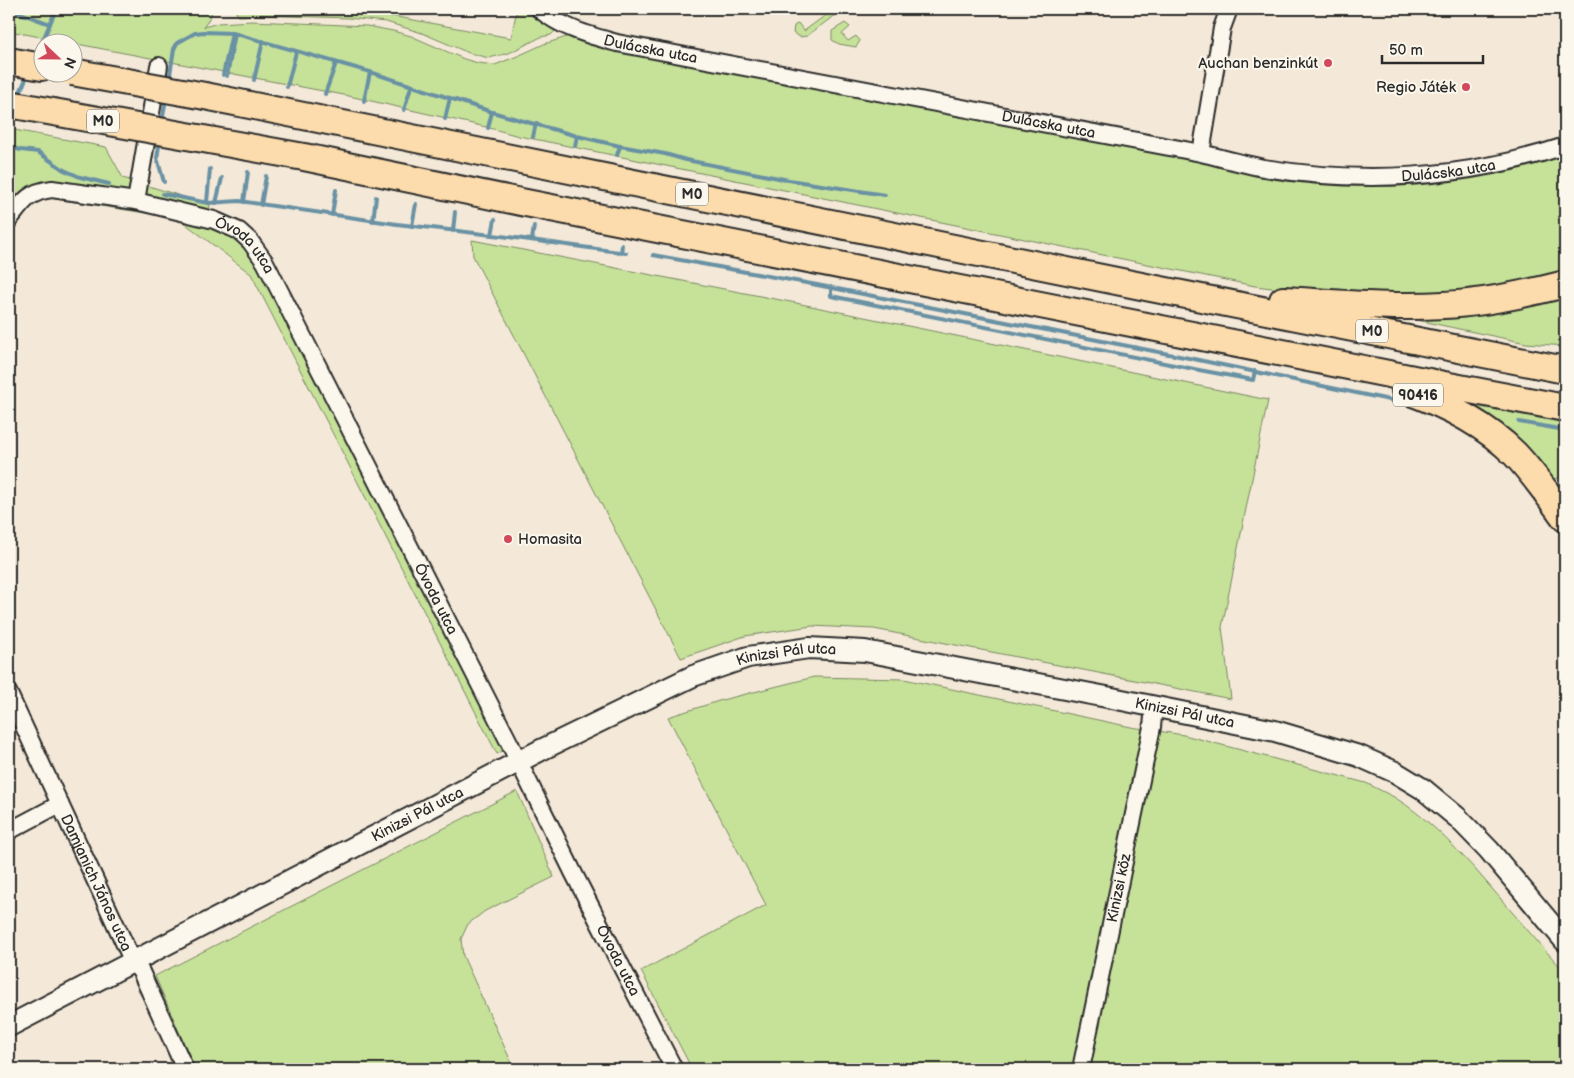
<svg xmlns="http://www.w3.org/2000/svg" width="1574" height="1078" viewBox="0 0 1574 1078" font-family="'Balsamiq Sans',sans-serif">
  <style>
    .green { fill: #c6e299; stroke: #788662 }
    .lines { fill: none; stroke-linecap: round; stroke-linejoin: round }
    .stream { stroke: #6991a4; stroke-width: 4 }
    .minor-casing { stroke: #2b2b2b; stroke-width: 20 }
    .tertiary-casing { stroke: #2b2b2b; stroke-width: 24 }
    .trunk-casing { stroke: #2b2b2b; stroke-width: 30 }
    .minor { stroke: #fbf7ec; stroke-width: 16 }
    .tertiary { stroke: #fbf7ec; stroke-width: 20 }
    .trunk { stroke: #fcdcac; stroke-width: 26 }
    .trunk-bridge-casing { stroke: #2b2b2b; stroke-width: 30; stroke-linecap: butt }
    .trunk-bridge { stroke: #fcdcac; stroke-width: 26 }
    .poi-dot { fill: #d1495b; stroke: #fbf7ec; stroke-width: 2 }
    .labels { text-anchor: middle; stroke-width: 4; stroke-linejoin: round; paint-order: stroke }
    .shield { fill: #fbf7ec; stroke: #696865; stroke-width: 1 }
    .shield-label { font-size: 14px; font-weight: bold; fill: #2b2b2b }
    .street-label { font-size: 15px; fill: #2b2b2b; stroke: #fbf7ec }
    .poi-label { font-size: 15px; fill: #2b2b2b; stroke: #fbf7ec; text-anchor: end }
  </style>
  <rect width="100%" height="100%" fill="#f4e9d8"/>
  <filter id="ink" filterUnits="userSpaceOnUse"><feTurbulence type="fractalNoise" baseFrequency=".02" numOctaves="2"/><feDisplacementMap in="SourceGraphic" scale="10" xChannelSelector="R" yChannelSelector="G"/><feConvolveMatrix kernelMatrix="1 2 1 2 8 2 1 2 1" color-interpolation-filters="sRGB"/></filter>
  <g filter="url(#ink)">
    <g class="green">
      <polygon points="9,9 197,9 212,13 204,27 218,23 252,21 367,26 393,31 411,36 464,59 478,63 495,65 520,55 544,44 570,36 613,50 1310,179 1565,153 1565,274 1515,288 1357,298 1255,286 519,136 486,127 349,96 9,31"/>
      <polygon points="237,9 354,9 511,38 517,9 527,9 545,24 556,30 551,35 541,37 509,53 489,58 469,53 422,33 386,22 348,18 257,15 239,16 236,13"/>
      <polygon points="834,9 843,9 807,36 800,37 793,33 794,26 798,23 804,31"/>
      <polygon points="845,23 850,27 842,34 848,41 856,36 860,41 856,47 839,44 832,40 832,31"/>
      <polygon points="9,129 106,147 123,178 210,205 209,211 244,229 512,733 520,741 497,754 251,274 178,218 49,198 35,202 9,235 9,206 12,201 9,194"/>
      <polygon points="472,240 796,303 1268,400 1222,627 1231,699 874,629 812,626 745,636 681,658 473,256"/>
      <polygon points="1565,294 1565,346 1526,343 1407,318"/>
      <polygon points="1477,406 1565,423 1565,472 1557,479 1548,478 1475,409"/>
      <path d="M 814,677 L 904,679 L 1131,727 L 1184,735 L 1366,783 C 1375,788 1385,792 1394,797 C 1425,816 1450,842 1474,868 C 1505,903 1534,939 1565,972 L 1565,1069 L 692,1069 L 641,971 L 766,905 L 668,717 L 722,700 Z"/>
      <polygon points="517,791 554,877 485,911 468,924 461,939 463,956 514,1068 195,1069 155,976"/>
    </g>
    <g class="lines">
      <g class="stream">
        <polyline points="9,9 50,24"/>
        <polyline points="36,56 55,12 58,9"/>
        <polyline points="223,75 232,33"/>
        <polyline points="227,76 235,34"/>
        <polyline points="254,80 263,41"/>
        <polyline points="169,81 174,49 177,43 195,33 203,32 233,33 370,72 492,112 577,136 575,146"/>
        <polyline points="287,87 296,52"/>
        <polyline points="325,94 336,63"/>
        <polyline points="18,97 28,74"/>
        <polyline points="364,101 370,72"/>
        <polyline points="404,110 411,87"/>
        <polyline points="445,119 450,98"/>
        <polyline points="162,123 166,98"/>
        <polyline points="488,128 492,112"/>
        <polyline points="577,136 620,146 665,154 686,160 789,180 885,195"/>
        <polyline points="533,137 536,123"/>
        <polyline points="160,140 157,158 164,182"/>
        <polyline points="12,148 21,150 38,152 64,170 80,177 109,184"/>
        <polyline points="617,155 620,146"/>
        <polyline points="163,194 208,203 239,201 397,224 501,236 626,253"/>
        <polyline points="207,202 210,169"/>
        <polyline points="244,202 248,172"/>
        <polyline points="216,203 222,178"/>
        <polyline points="261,205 266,176"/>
        <polyline points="332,215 336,190"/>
        <polyline points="373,221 376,197"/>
        <polyline points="412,226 416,204"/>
        <polyline points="453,231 455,212"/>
        <polyline points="492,235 495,219"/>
        <polyline points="532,240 534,226"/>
        <polyline points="621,253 622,245"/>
        <polyline points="653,255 817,285 1184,357 1404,403"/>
        <polyline points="831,287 831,296 1199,370 1253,380 1255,371"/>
        <polyline points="1519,422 1565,430"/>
        <polyline points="1559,527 1565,535"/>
      </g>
      <g class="minor-casing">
        <g id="minor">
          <path id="s1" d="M 539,9 C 562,28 588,35 617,43 L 1201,153 C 1222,158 1243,164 1264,168 C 1367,185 1467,178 1565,146"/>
          <polyline points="1201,153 1222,28 1229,9"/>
          <polyline points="136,201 159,66"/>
          <path id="s2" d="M 9,220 C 23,202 28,192 52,189 L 136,201 L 214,220 L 239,231 L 250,241 L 265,262 L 509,742 L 573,872 L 674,1069"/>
          <path id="s3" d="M 9,694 L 133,962 L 141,972 L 185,1069"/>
          <polyline points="9,831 60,804"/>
          <path id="s4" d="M 1081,1069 L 1152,727 L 1154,706"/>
        </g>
      </g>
      <g class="tertiary-casing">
        <g id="tertiary">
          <path id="s5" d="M 9,1026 L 543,749 L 693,676 L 748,657 L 809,648 L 865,651 L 1112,698 L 1275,731 L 1359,756 L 1395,772 L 1423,789 L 1458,818 L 1489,850 L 1565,941"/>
        </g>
      </g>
      <g class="trunk-casing">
        <g id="trunk">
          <polyline points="9,61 42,67"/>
          <polyline points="205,96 1151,288 1565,370"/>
          <polyline points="198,138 304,157 526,203 1449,386 1565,408"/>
          <path d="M 1283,300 C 1336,303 1390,308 1444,305 C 1485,303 1526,294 1565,284"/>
          <path d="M 1405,390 C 1445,404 1484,423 1515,454 C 1533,473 1549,496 1565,518"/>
        </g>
      </g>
      <use href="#minor" class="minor"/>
      <use href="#tertiary" class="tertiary"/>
      <use href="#trunk" class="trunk"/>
      <g class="trunk-bridge-casing">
        <g id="trunk-bridge">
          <polyline points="72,72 205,96"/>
          <polyline points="9,104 198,138"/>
        </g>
      </g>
      <use href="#trunk-bridge" class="trunk-bridge"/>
    </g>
  </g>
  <g class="poi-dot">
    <circle cx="1328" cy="63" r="5"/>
    <circle cx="1466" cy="87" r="5"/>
    <circle cx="508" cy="539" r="5"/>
  </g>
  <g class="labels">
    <g class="shield">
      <rect x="87" y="109.5" width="32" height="23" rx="4"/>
      <rect x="676" y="182.5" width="32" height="23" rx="4"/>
      <rect x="1356" y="319.5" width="32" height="23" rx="4"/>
      <rect x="1393" y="383.5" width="50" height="23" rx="4"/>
    </g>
    <g class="shield-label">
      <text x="103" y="126">M0</text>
      <text x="692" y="199">M0</text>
      <text x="1372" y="336">M0</text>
      <text x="1418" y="400">90416</text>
    </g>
    <g class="street-label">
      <text dy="5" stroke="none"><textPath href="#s1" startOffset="120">Dulácska utca</textPath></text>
      <text dy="5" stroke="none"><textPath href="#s1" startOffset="525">Dulácska utca</textPath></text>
      <text dy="5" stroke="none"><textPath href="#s1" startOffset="930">Dulácska utca</textPath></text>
      <text dy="5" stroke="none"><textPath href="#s2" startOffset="261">Óvoda utca</textPath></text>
      <text dy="5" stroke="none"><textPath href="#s2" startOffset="666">Óvoda utca</textPath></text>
      <text dy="5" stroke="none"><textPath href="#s5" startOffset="865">Kinizsi Pál utca</textPath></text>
      <text dy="5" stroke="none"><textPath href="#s5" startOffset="1270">Kinizsi Pál utca</textPath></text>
      <text dy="5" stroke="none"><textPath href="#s5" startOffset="460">Kinizsi Pál utca</textPath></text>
      <text dy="5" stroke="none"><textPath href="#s3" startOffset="208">Damjanich János utca</textPath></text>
      <text dy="5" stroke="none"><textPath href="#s4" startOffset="185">Kinizsi köz</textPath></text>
      <text dy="5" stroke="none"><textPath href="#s2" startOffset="1071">Óvoda utca</textPath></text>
    </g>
    <g class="poi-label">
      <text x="1318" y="68">Auchan benzinkút</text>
      <text x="1456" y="92">Regio Játék</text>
      <text x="518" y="544" text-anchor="start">Homasita</text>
    </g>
  </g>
  <rect width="1574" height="1078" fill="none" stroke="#fbf7ec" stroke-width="30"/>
  <rect x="15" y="15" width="1544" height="1048" fill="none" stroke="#2b2b2b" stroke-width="2" filter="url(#ink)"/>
  <g transform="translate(58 58) rotate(112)"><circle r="24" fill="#fbf7ec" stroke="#a8a59f"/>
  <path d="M0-4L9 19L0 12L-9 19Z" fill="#d1495b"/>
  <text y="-8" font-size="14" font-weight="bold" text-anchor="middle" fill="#2b2b2b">N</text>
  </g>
  <path d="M1382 55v8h101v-8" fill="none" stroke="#2b2b2b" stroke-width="2.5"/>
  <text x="1389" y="55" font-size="15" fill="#2b2b2b" stroke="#fbf7ec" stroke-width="4" paint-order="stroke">50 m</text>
</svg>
